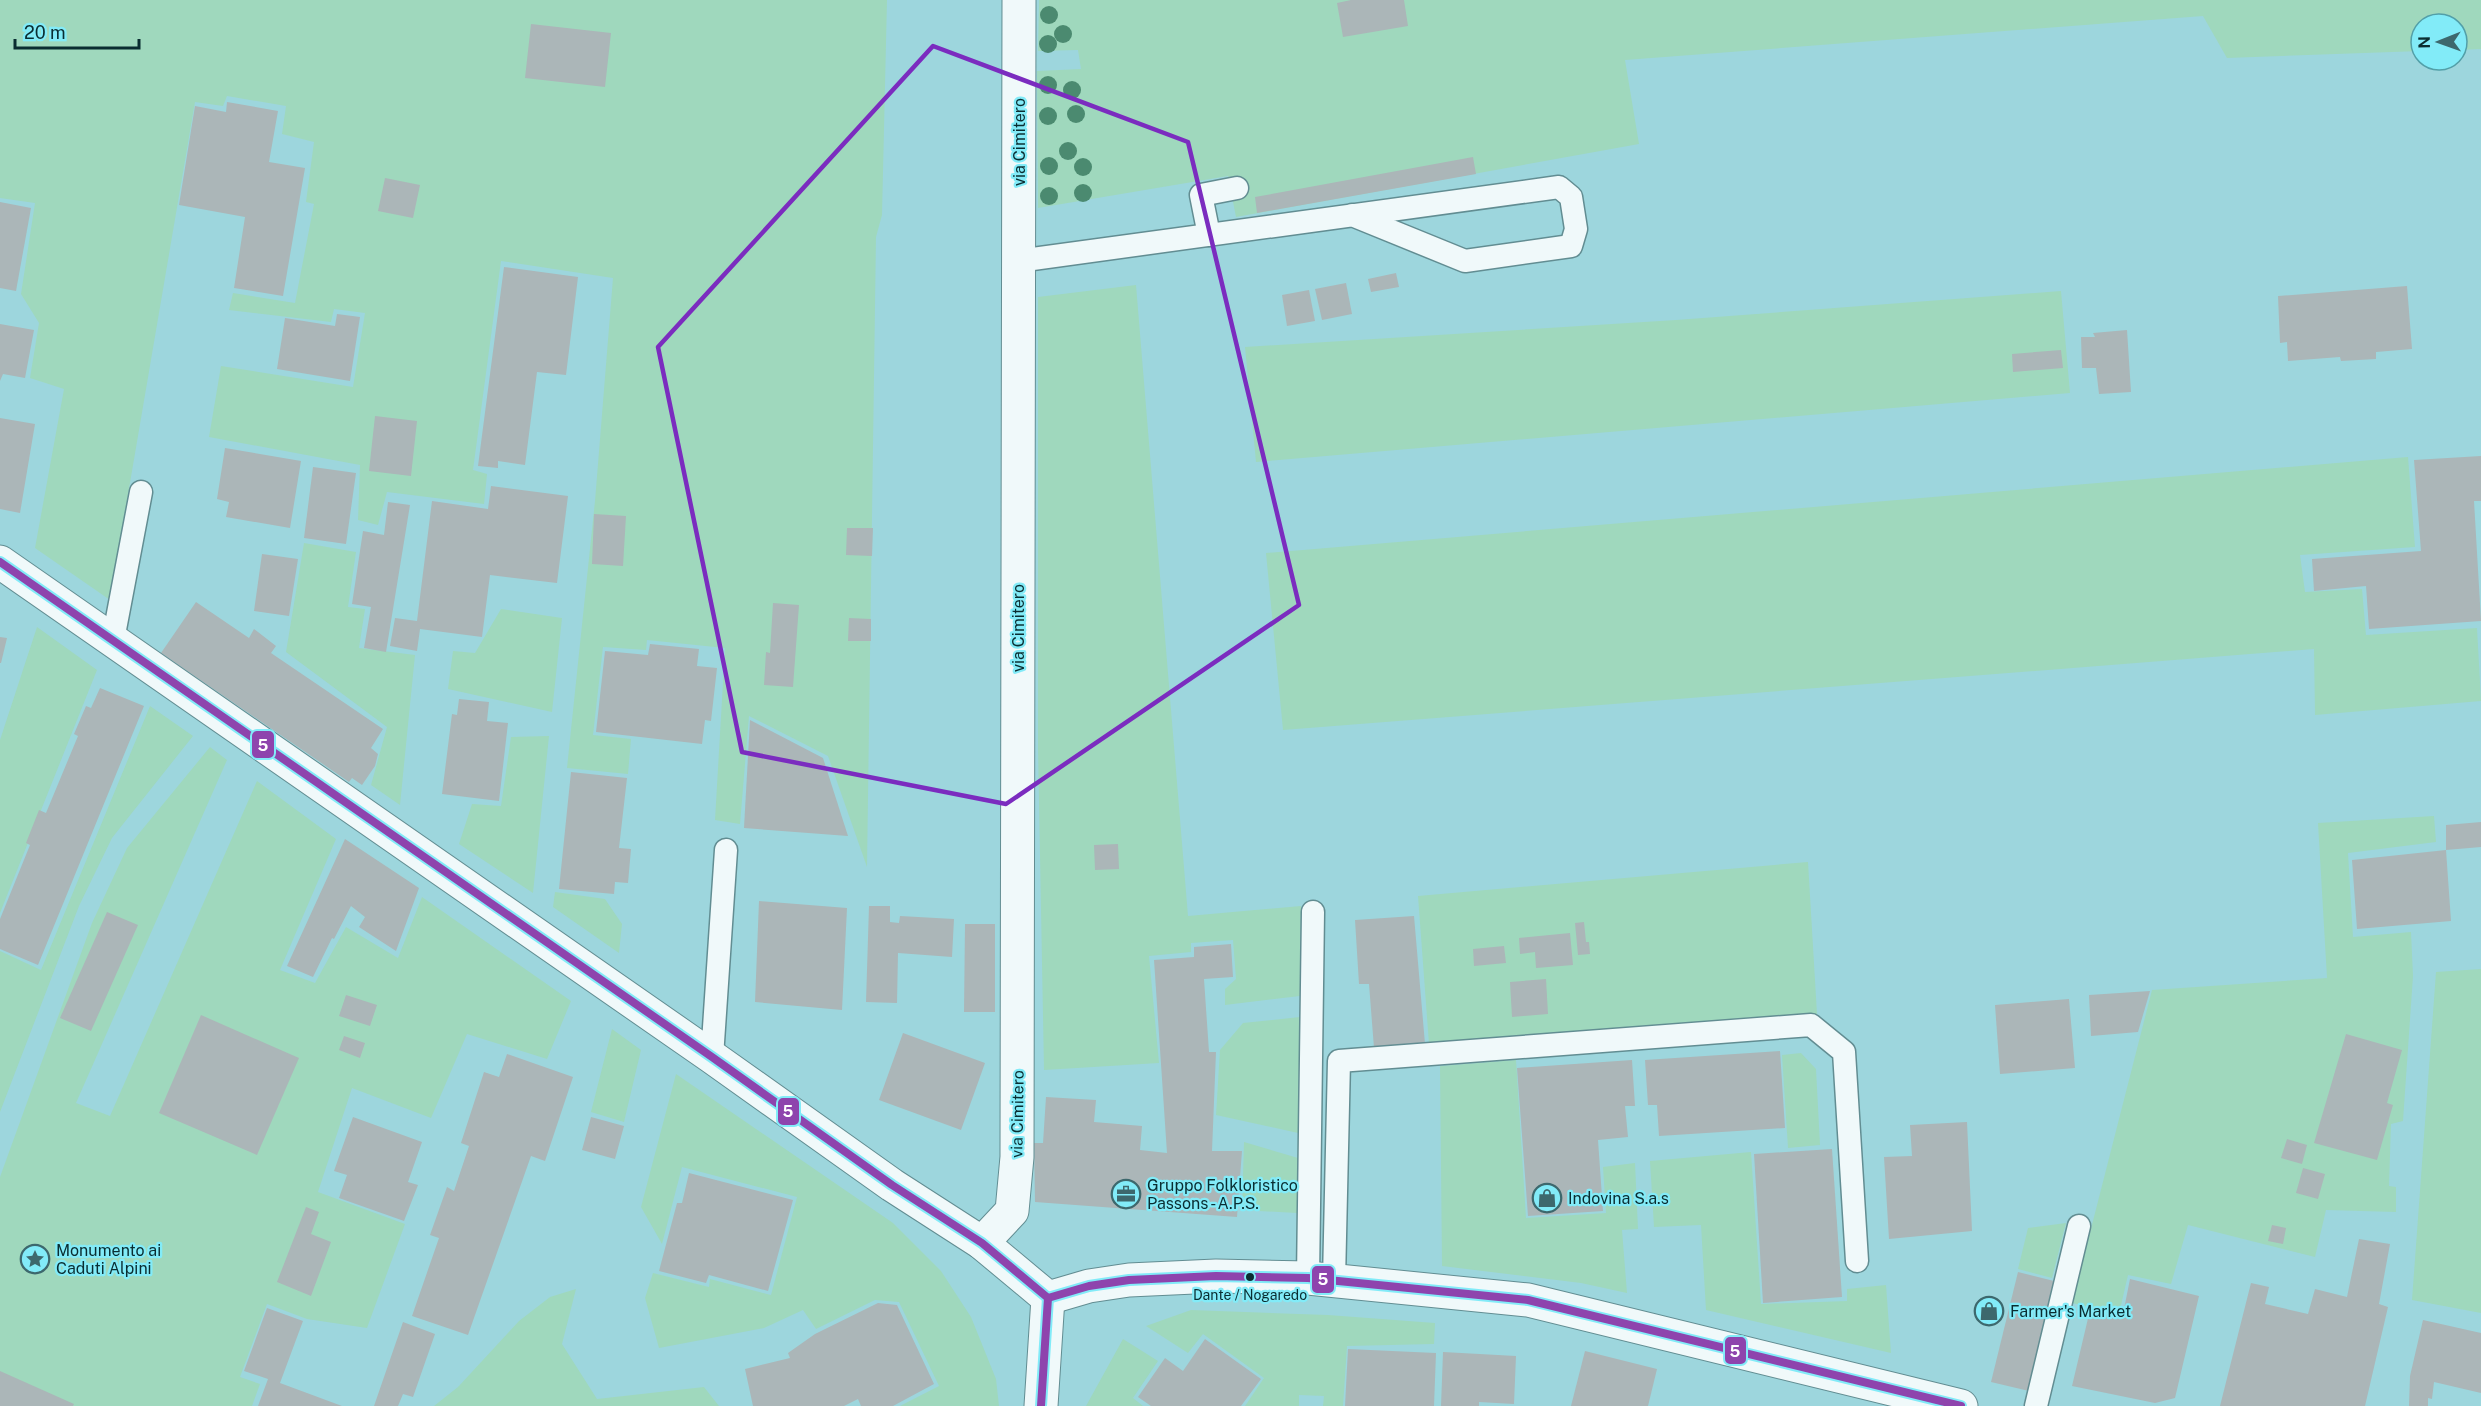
<svg xmlns="http://www.w3.org/2000/svg" width="2481" height="1406" viewBox="0 0 2481 1406" font-family="'Public Sans',sans-serif">
  <style>
    .green { fill: #9fd8bd }
    .building { fill: #abb6b8 }
    .lines { fill: none; stroke-linecap: round; stroke-linejoin: round }
    .service-casing { stroke: #628d92; stroke-width: 25 }
    .minor-casing { stroke: #628d92; stroke-width: 35 }
    .tertiary-casing { stroke: #628d92; stroke-width: 35 }
    .service { stroke: #f0f9fa; stroke-width: 22 }
    .minor { stroke: #f0f9fa; stroke-width: 33 }
    .tertiary { stroke: #f0f9fa; stroke-width: 33 }
    .bus-1-casing { stroke: #82ebf8; stroke-width: 12 }
    .bus-1 { stroke: #8e44ad; stroke-width: 8 }
    .tree { fill: #4b8a70 }
    .marked { fill: none; stroke: #7b2cbf; stroke-width: 4.5; stroke-linejoin: round }
    .bus-dot { fill: #0a2d31; stroke: #82ebf8; stroke-width: 2 }
    .labels { text-anchor: middle; stroke-width: 4.5; stroke-linejoin: round; paint-order: stroke }
    .bus-label { font-size: 14px; fill: #0a2d31; stroke: #82ebf8 }
    .street-label { font-size: 16px; fill: #0a2d31; stroke: #82ebf8 }
    .poi-label { font-size: 16px; fill: #0a2d31; stroke: #82ebf8; text-anchor: start }
    .line-badge { stroke: #82ebf8; stroke-width: 2 }
    .badge-label { font-size: 16px; text-anchor: middle; font-weight: bold; fill: #fff }
  </style>
  <rect width="100%" height="100%" fill="#9dd6dd"/>
  <g class="green">
    <polygon points="0,0 887,0 882,215 876,237 867,867 828,756 749,716 740,824 715,820 725,648 647,640 646,650 603,647 593,735 631,739 628,774 567,768 595,501 613,278 501,261 473,470 487,474 484,504 387,492 378,525 358,520 360,465 209,437 221,366 353,387 365,313 334,309 331,322 229,310 233,293 295,303 314,204 306,202 314,142 282,134 286,106 227,96 223,106 195,102 110,600 35,548 64,389 30,378 39,323 21,294 35,203 0,198"/>
    <polygon points="1039,0 2481,0 2481,49 2457,50 2457,24 2421,24 2421,51 2227,58 2203,16 1625,60 1639,144 1236,217 1228,176 1038,208 1037,71 1081,69 1078,50 1038,51"/>
    <polygon points="1136,285 1188,916 1301,906 1300,996 1225,1005 1225,989 1236,979 1233,940 1191,943 1191,952 1149,956 1159,1063 1044,1070 1038,748 1038,297"/>
    <polygon points="2061,291 2070,393 1256,462 1245,347 1676,320"/>
    <polygon points="2408,457 2415,547 2300,555 2305,592 2362,589 2366,635 2477,628 2481,701 2315,715 2314,649 1283,730 1266,553"/>
    <polygon points="304,543 356,552 348,607 365,609 359,648 415,655 400,805 371,785 387,727 286,652"/>
    <polygon points="501,609 562,618 552,712 448,689 453,651 475,653"/>
    <polygon points="37,627 97,670 0,913 0,740"/>
    <polygon points="150,706 193,736 112,838 79,906 0,1112 0,951 41,970"/>
    <polygon points="549,736 533,893 459,844 472,804 501,806 511,737"/>
    <polygon points="210,747 227,760 76,1103 110,1116 257,781 336,839 280,970 315,983 346,927 398,958 422,897 571,1001 547,1059 467,1034 431,1118 352,1088 318,1192 405,1224 367,1328 307,1319 267,1304 240,1377 260,1384 252,1406 0,1406 0,1177 92,923 127,848"/>
    <polygon points="2434,816 2436,842 2348,853 2353,937 2411,932 2413,976 2403,1121 2391,1124 2389,1186 2396,1187 2396,1212 2326,1210 2315,1257 2188,1225 2171,1284 2128,1275 2119,1314 2072,1303 2152,990 2327,978 2318,823"/>
    <polygon points="1808,862 1817,1014 1429,1044 1418,896"/>
    <polygon points="555,892 605,899 622,924 619,953 553,907"/>
    <polygon points="2481,969 2481,1313 2412,1300 2436,972"/>
    <polygon points="1300,1017 1298,1133 1216,1115 1220,1050 1243,1023"/>
    <polygon points="612,1029 641,1050 624,1122 591,1112"/>
    <polygon points="1801,1053 1816,1069 1820,1145 1788,1148 1782,1055"/>
    <polygon points="1516,1060 1526,1218 1606,1213 1603,1167 1635,1163 1638,1229 1622,1230 1627,1293 1581,1283 1442,1266 1440,1066"/>
    <polygon points="676,1074 893,1223 941,1271 971,1317 996,1379 999,1406 900,1406 939,1386 899,1302 875,1300 816,1329 803,1310 764,1328 659,1348 645,1298 653,1273 709,1287 710,1279 771,1295 797,1197 682,1167 662,1244 641,1207"/>
    <polygon points="1244,1142 1298,1158 1297,1213 1242,1210"/>
    <polygon points="1751,1152 1761,1304 1847,1301 1847,1289 1886,1285 1891,1353 1706,1310 1701,1225 1654,1227 1650,1161"/>
    <polygon points="2066,1223 2052,1278 2018,1269 2028,1228"/>
    <polygon points="576,1289 562,1344 597,1399 704,1387 719,1406 434,1406 458,1387 519,1321 550,1297"/>
    <polygon points="1191,1310 1328,1315 1435,1323 1434,1344 1347,1346 1343,1406 1323,1406 1324,1396 1299,1395 1299,1406 1245,1406 1264,1378 1203,1334 1188,1353 1146,1326"/>
    <polygon points="1123,1339 1158,1361 1133,1398 1143,1406 1086,1406"/>
  </g>
  <g class="building">
    <polygon points="1351,0 1404,0 1408,26 1343,37 1337,3"/>
    <polygon points="531,24 611,33 605,87 525,78"/>
    <polygon points="227,102 278,111 269,162 305,168 283,296 234,288 245,217 179,205 195,106 226,112"/>
    <polygon points="1473,157 1476,174 1257,213 1255,197"/>
    <polygon points="385,178 420,185 413,218 378,211"/>
    <polygon points="0,202 31,208 16,291 0,288"/>
    <polygon points="504,267 578,277 566,375 537,372 525,465 498,461 498,468 478,466"/>
    <polygon points="1396,273 1399,287 1371,292 1368,279"/>
    <polygon points="1346,283 1352,314 1322,320 1315,289"/>
    <polygon points="2407,286 2412,349 2376,352 2376,359 2341,361 2340,357 2288,361 2287,342 2280,343 2278,296"/>
    <polygon points="1309,290 1315,321 1287,326 1282,295"/>
    <polygon points="337,314 360,317 350,381 277,369 285,318 335,326"/>
    <polygon points="0,324 34,330 25,378 3,374 0,381"/>
    <polygon points="2127,330 2131,392 2099,394 2096,368 2082,368 2081,337 2095,337 2093,333"/>
    <polygon points="2061,350 2063,368 2013,372 2012,354"/>
    <polygon points="375,416 417,421 411,476 369,471"/>
    <polygon points="0,418 35,424 20,513 0,509"/>
    <polygon points="225,448 301,461 290,528 226,517 229,502 217,499"/>
    <polygon points="2481,456 2481,501 2474,501 2481,621 2369,629 2366,586 2314,591 2312,559 2421,551 2414,460"/>
    <polygon points="313,467 356,473 346,544 304,538"/>
    <polygon points="491,486 568,496 557,583 490,575 482,637 420,629 417,651 390,646 395,618 417,621 432,501 488,509"/>
    <polygon points="388,502 410,505 386,652 364,648 371,607 352,604 363,531 384,535"/>
    <polygon points="594,514 626,516 623,566 592,564"/>
    <polygon points="847,528 873,528 872,556 846,555"/>
    <polygon points="262,554 298,559 289,616 254,611"/>
    <polygon points="196,602 249,638 254,629 258,632 276,646 271,653 383,729 371,748 378,754 375,766 362,785 352,778 349,782 161,653"/>
    <polygon points="773,603 799,605 793,687 764,685 766,652 770,653"/>
    <polygon points="849,618 871,619 871,641 848,641"/>
    <polygon points="0,637 7,638 1,663 0,663"/>
    <polygon points="650,644 699,649 697,666 717,668 711,721 705,720 702,744 596,732 605,651 648,655"/>
    <polygon points="100,688 144,706 38,965 0,949 0,919 30,845 26,843 39,810 46,813 78,736 74,734 86,706 91,708"/>
    <polygon points="459,699 489,702 487,721 508,723 499,801 442,794 452,714 457,715"/>
    <polygon points="750,720 823,758 848,836 744,828"/>
    <polygon points="571,772 627,778 619,848 631,849 628,883 615,882 614,894 559,889"/>
    <polygon points="2481,822 2481,847 2446,850 2451,921 2357,929 2352,860 2446,850 2446,825"/>
    <polygon points="345,839 419,888 396,951 359,927 365,917 351,906 334,939 332,938 313,977 287,966"/>
    <polygon points="1118,844 1119,869 1095,870 1094,845"/>
    <polygon points="759,901 847,908 842,1010 755,1002"/>
    <polygon points="869,906 890,906 890,922 899,923 900,916 954,919 952,957 898,953 897,1003 866,1002"/>
    <polygon points="107,912 138,925 91,1031 60,1018"/>
    <polygon points="1414,916 1425,1044 1374,1048 1369,984 1359,984 1355,920"/>
    <polygon points="1584,922 1586,942 1589,942 1590,954 1578,955 1575,923"/>
    <polygon points="965,924 995,924 995,1012 964,1012"/>
    <polygon points="1570,933 1573,965 1536,968 1535,952 1520,954 1519,938"/>
    <polygon points="1231,944 1233,977 1204,979 1209,1052 1216,1052 1212,1151 1242,1151 1237,1217 1035,1202 1034,1143 1043,1143 1046,1097 1096,1100 1094,1122 1142,1126 1140,1150 1167,1153 1154,960 1194,957 1194,947"/>
    <polygon points="1504,946 1506,963 1474,966 1473,949"/>
    <polygon points="1546,979 1548,1014 1512,1017 1510,982"/>
    <polygon points="2150,991 2138,1032 2091,1036 2089,995"/>
    <polygon points="346,995 377,1005 370,1026 339,1016"/>
    <polygon points="2069,999 2075,1068 2000,1074 1995,1005"/>
    <polygon points="201,1015 299,1058 257,1155 159,1113"/>
    <polygon points="903,1033 985,1063 961,1130 879,1100"/>
    <polygon points="2346,1034 2402,1050 2387,1103 2393,1105 2377,1160 2314,1143"/>
    <polygon points="344,1036 365,1043 360,1058 339,1050"/>
    <polygon points="1780,1051 1785,1128 1659,1136 1657,1105 1648,1105 1645,1060"/>
    <polygon points="507,1054 573,1077 545,1161 531,1156 468,1335 412,1316 439,1238 430,1235 447,1187 454,1191 469,1146 461,1143 484,1072 499,1077"/>
    <polygon points="1632,1060 1635,1106 1625,1106 1628,1137 1598,1140 1603,1211 1528,1216 1517,1068"/>
    <polygon points="353,1117 422,1142 408,1182 418,1185 404,1221 339,1198 347,1175 334,1171"/>
    <polygon points="591,1117 624,1126 615,1159 582,1150"/>
    <polygon points="1967,1122 1972,1231 1889,1239 1884,1157 1912,1156 1910,1125"/>
    <polygon points="2287,1139 2307,1145 2302,1164 2281,1158"/>
    <polygon points="1832,1149 1842,1297 1763,1303 1754,1154"/>
    <polygon points="2303,1168 2325,1174 2318,1199 2296,1193"/>
    <polygon points="689,1173 793,1200 768,1291 709,1275 706,1283 659,1271 677,1203 682,1203"/>
    <polygon points="306,1207 319,1212 311,1234 331,1242 311,1296 277,1282"/>
    <polygon points="2272,1225 2286,1228 2283,1244 2268,1241"/>
    <polygon points="2359,1239 2390,1244 2379,1304 2388,1307 2365,1406 2220,1406 2251,1283 2269,1287 2265,1304 2308,1314 2315,1289 2347,1297"/>
    <polygon points="2018,1272 2054,1281 2029,1391 1991,1382"/>
    <polygon points="2130,1279 2199,1296 2175,1398 2155,1403 2072,1386 2090,1310 2122,1319"/>
    <polygon points="878,1303 897,1305 934,1384 893,1406 861,1406 858,1399 844,1406 753,1406 745,1369 790,1358 788,1353 815,1334"/>
    <polygon points="267,1308 303,1321 280,1383 342,1406 258,1406 268,1379 244,1371"/>
    <polygon points="2423,1320 2481,1333 2481,1393 2434,1382 2432,1399 2428,1398 2428,1406 2409,1406 2410,1376"/>
    <polygon points="403,1322 435,1334 413,1397 403,1394 398,1406 374,1406"/>
    <polygon points="1205,1339 1261,1379 1241,1406 1151,1406 1138,1397 1165,1358 1183,1371"/>
    <polygon points="1348,1349 1436,1353 1434,1406 1345,1406"/>
    <polygon points="1585,1351 1657,1369 1648,1406 1571,1406"/>
    <polygon points="1443,1352 1516,1356 1514,1404 1479,1402 1479,1406 1441,1406"/>
    <polygon points="0,1371 74,1404 73,1406 0,1406"/>
  </g>
  <g class="lines">
    <g class="service-casing">
      <g id="service">
        <polyline points="1209,235 1201,195 1237,188"/>
        <polyline points="1018,261 1559,187 1571,197 1576,229 1571,246 1465,261 1352,215"/>
        <polyline points="113,640 141,492"/>
        <polyline points="712,1057 726,850"/>
        <polyline points="1308,1278 1313,912"/>
        <polyline points="1334,1280 1339,1061 1811,1025 1844,1052 1857,1261"/>
        <polyline points="2036,1406 2079,1226"/>
      </g>
    </g>
    <g class="minor-casing">
      <g id="minor">
        <polyline points="982,1243 1012,1211 1017,1157 1019,0"/>
        <polyline points="1041,1406 1048,1298"/>
      </g>
    </g>
    <g class="tertiary-casing">
      <polyline id="tertiary" points="0,562 712,1057 892,1185 982,1243 1048,1298 1089,1286 1129,1280 1216,1276 1308,1278 1528,1300 1961,1406"/>
    </g>
    <use href="#service" class="service"/>
    <use href="#minor" class="minor"/>
    <use href="#tertiary" class="tertiary"/>
    <g class="bus-1-casing">
      <g id="bus-1">
        <polyline points="0,562 712,1057 892,1185 982,1243 1048,1298"/>
        <polyline points="1048,1298 1089,1286 1129,1280 1216,1276 1308,1278 1528,1300 1961,1406"/>
        <polyline points="1041,1406 1048,1298"/>
      </g>
    </g>
    <use href="#bus-1" class="bus-1"/>
  </g>
  <g class="tree">
    <circle cx="1049" cy="15" r="9"/>
    <circle cx="1063" cy="34" r="9"/>
    <circle cx="1048" cy="44" r="9"/>
    <circle cx="1048" cy="85" r="9"/>
    <circle cx="1072" cy="90" r="9"/>
    <circle cx="1076" cy="114" r="9"/>
    <circle cx="1048" cy="116" r="9"/>
    <circle cx="1068" cy="151" r="9"/>
    <circle cx="1049" cy="166" r="9"/>
    <circle cx="1083" cy="167" r="9"/>
    <circle cx="1083" cy="193" r="9"/>
    <circle cx="1049" cy="196" r="9"/>
  </g>
  <path class="marked" d="M 933,46 L 1188,142 L 1299,605 L 1006,804 L 742,752 L 658,347 Z"/>
  <defs>
    <g id="office-ring" transform="scale(1.5)"><circle r="9.5" fill="#82ebf8" stroke="#3d686d" stroke-width="1.5"/><path d="M-6-3h4V-5.5h4V-3h4V5H-6ZM-1-4.5V-3h2v-1.5ZM-6 0V1H6V0Z" fill="#3d686d"/></g>
    <g id="shop-ring" transform="scale(1.5)"><circle r="9.5" fill="#82ebf8" stroke="#3d686d" stroke-width="1.5"/><path d="M-5-2.5h2.3a2.7 3.5 0 0 1 5.4 0H5L5.5 6h-11ZM-1.5-2.5h3a1.5 2.3 0 0 0-3 0Z" fill="#3d686d"/></g>
    <g id="sight-ring" transform="scale(1.5)"><circle r="9.5" fill="#82ebf8" stroke="#3d686d" stroke-width="1.5"/><path d="M0-6L1.8-2.2L6-1.7L2.9 1.2L3.7 5.4L0 3.3L-3.7 5.4L-2.9 1.2L-6-1.7L-1.8-2.2Z" fill="#3d686d"/></g>
  </defs>
  <g fill-rule="evenodd">
    <use href="#office-ring" x="1126" y="1194"/>
    <use href="#shop-ring" x="1547" y="1198"/>
    <use href="#sight-ring" x="35" y="1259"/>
    <use href="#shop-ring" x="1989" y="1311"/>
  </g>
  <circle class="bus-dot" cx="1250" cy="1277" r="5"/>
  <g class="labels">
    <g class="bus-label">
      <text x="1250" y="1300">Dante / Nogaredo</text>
    </g>
    <g class="street-label">
      <text transform="translate(1019 142) rotate(-90)" y="6">via Cimitero</text>
      <text transform="translate(1018 628) rotate(-90)" y="6">via Cimitero</text>
      <text transform="translate(1017 1114) rotate(-89)" y="6">via Cimitero</text>
    </g>
    <g class="poi-label">
      <text x="1147" y="1191">Gruppo Folkloristico<tspan x="1147" dy="18">Passons - A.P.S.</tspan></text>
      <text x="1568" y="1204">Indovina S.a.s</text>
      <text x="56" y="1256">Monumento ai<tspan x="56" dy="18">Caduti Alpini</tspan></text>
      <text x="2010" y="1317">Farmer's Market</text>
    </g>
  </g>
  <g class="line-badge">
    <rect x="251" y="730" width="24" height="29" rx="6" fill="#8e44ad"/>
    <rect x="777" y="1097" width="23" height="29" rx="6" fill="#8e44ad"/>
    <rect x="1311" y="1265" width="24" height="29" rx="6" fill="#8e44ad"/>
    <rect x="1724" y="1336" width="23" height="29" rx="6" fill="#8e44ad"/>
  </g>
  <g class="badge-label">
    <text x="263" y="751">5</text>
    <text x="788" y="1117">5</text>
    <text x="1323" y="1285">5</text>
    <text x="1735" y="1357">5</text>
  </g>
  <g transform="translate(2439 42) rotate(269)"><circle r="28" fill="#82ebf8" stroke="#529fa8" stroke-width="1.5"/>
  <path d="M0-4.5L10 22L0 15L-10 22Z" fill="#3d686d"/>
  <text y="-9" font-size="16" font-weight="bold" text-anchor="middle" fill="#0a2d31">N</text>
  </g>
  <path d="M15 39v9h124v-9" fill="none" stroke="#0a2d31" stroke-width="3"/>
  <text x="24" y="39" font-size="18" fill="#0a2d31" stroke="#82ebf8" stroke-width="4.5" paint-order="stroke">20 m</text>
</svg>
